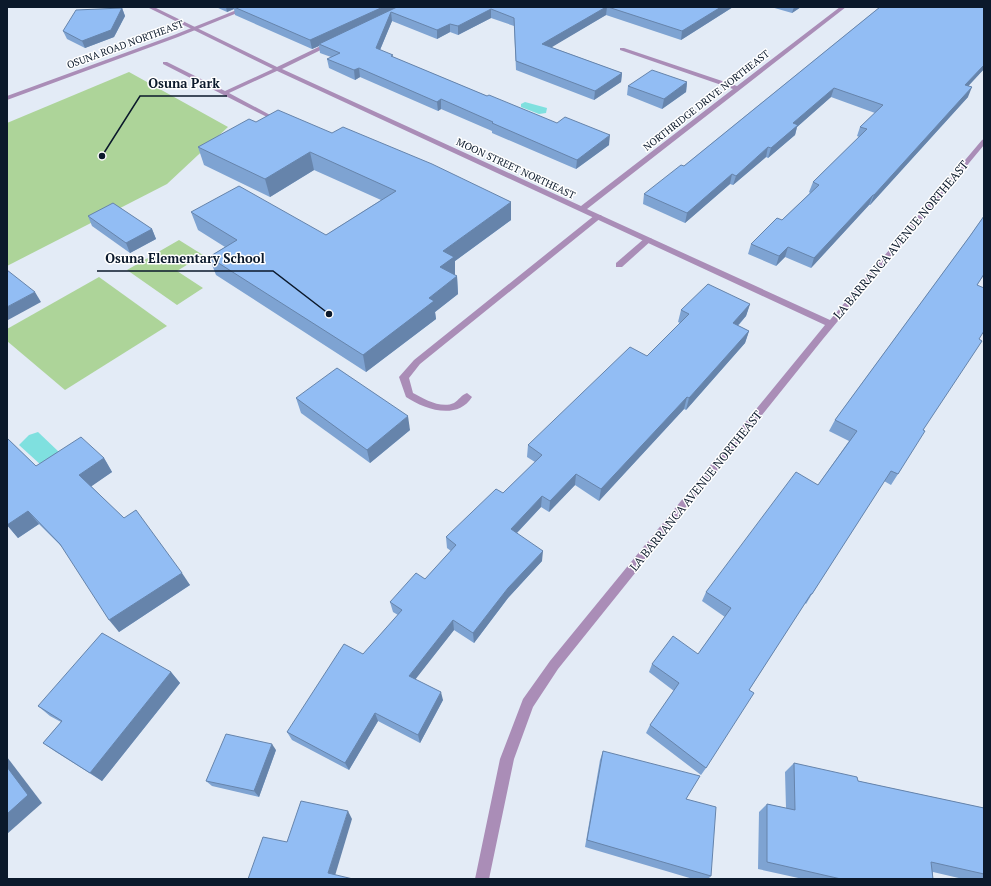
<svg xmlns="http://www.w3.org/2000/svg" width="991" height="886" viewBox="0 0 991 886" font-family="'PT Serif',serif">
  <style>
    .green { fill: #add499 }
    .water { fill: #7fe0df }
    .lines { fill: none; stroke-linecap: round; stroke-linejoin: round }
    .service { fill: #aa8db7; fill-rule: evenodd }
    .minor { fill: #aa8db7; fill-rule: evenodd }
    .tertiary { fill: #aa8db7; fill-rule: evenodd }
    .wall { fill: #7ea3d2 }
    .shaded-wall { fill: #6684ab }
    .building { fill: #92bdf4; stroke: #6684ab }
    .labels { text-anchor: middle; stroke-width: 3; stroke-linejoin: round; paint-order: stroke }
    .far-street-label { font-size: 10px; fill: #0b192b; stroke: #fff }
    .street-label { font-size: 12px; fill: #0b192b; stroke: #fff }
    .leader { fill: none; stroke: #0b192b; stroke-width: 1.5 }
    .callout-dot { fill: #0b192b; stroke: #fff; stroke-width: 1.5 }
    .callout-label { font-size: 13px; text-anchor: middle; font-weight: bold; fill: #0b192b; stroke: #fff; stroke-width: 3; stroke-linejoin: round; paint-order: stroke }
  </style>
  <rect width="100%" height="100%" fill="#e3ebf6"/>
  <g class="green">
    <polygon points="129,72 228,127 167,184 7,266 7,123"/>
    <polygon points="179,240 203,255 177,271 203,288 177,305 127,270"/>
    <polygon points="99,277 167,326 65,390 7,341 7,329"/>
  </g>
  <g class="water">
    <polygon points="525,102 547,108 546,113 539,114 521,107 521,104"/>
    <polygon points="38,432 60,453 41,465 19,445 29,435"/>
  </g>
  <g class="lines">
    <g class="service">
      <polygon points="163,62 167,62 225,91 275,68 279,68 279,70 229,93 272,116 267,117 163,64"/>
      <path d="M 595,215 L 601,215 L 602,217 L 420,364 L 409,378 L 413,393 C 424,399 441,409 454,403 C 459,400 461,395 467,393 L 472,397 C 457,421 424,409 406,397 L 399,377 L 414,360 Z"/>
      <polygon points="645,238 651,238 652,240 622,267 616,267 616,263"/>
    </g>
    <polygon class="minor" points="147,7 154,7 277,67 329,42 333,42 333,44 282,69 581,206 733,89 620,50 620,48 624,48 737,86 840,7 846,7 587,209 830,320 982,140 984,139 984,145 823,339 558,669 533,707 514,759 489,879 475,879 500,759 523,699 550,661 825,325 275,70"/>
    <polygon class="tertiary" points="244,7 252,7 178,37 7,100 7,96 174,35"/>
  </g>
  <g class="wall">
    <polygon points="216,7 733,7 681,40 606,15 551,47 622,73 621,82 594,100 516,70 514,26 491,18 458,35 450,32 437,39 392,21 380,50 393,57 487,96 609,145 576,169 492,133 492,131 441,109 438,111 360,77 355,80 329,68 327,59 331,57 320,53 319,46 312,49 235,15 234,9 227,12"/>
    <polygon points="771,7 801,7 792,13"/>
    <polygon points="880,7 984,69 968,86 968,97 870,205 869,205 811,268 785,257 776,266 748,254 751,244 782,220 810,193 809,192 813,182 859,137 857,136 860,127 875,113 831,97 797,127 795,135 768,158 766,157 733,185 730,184 685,223 643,204 644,194 684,166"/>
    <polygon points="122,8 125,16 114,37 85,48 67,39 63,31"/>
    <polygon points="687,82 686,92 662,109 627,95 628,86"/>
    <polygon points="256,122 332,133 511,202 511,220 455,261 455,275 457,276 458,294 435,312 436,319 366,372 216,275 209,257 225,247 198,230 191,212 326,235 381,200 314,170 270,197 204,165 198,147"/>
    <polygon points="88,216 152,229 156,239 130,253 92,226"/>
    <polygon points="984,216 984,275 977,285 923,430 898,474 891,485 884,481 812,594 806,604 805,603 749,690 706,768 701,775 646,733 650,725 674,691 649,672 652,664 698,654 725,617 702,601 706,592 818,485 849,441 829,431 835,420 970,236"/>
    <polygon points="750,304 746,316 738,326 749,331 745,343 686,410 684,409 599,501 575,485 549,512 541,507 517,533 542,561 508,598 474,643 454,630 415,679 443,700 420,743 378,721 349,770 292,740 287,732 363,654 398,615 393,612 390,602 425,579 451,551 447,548 446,537 503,493 535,462 527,457 528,445 647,356 680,323 678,322 681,310"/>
    <polygon points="296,398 410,430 370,463 301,413"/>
    <polygon points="7,438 36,466 104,458 112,472 91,486 190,585 119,632 64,549 39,524 18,538 7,525"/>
    <polygon points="171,672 180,683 102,781 56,752 43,743 61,722 50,716 38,706"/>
    <polygon points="276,750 259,797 212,786 206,781"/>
    <polygon points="603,751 686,799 711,876 708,879 693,879 585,847 600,760"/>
    <polygon points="794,763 858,781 984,808 984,879 963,879 933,872 933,879 803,879 758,869 759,812 767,804 786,808 785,772"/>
  </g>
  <g class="shaded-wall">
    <polygon points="226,7 233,7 234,9 227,12"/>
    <polygon points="383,7 402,7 391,12 392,21 377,57 319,44 319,46 312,49 310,40"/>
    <polygon points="606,7 607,7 606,15 542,53 542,44"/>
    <polygon points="721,7 733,7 681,40 682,31"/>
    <polygon points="794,7 801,7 792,13"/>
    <polygon points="122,8 125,16 114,37 85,48 82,41"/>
    <polygon points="491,9 491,18 458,35 458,26"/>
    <polygon points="450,24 450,32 437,39 437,30"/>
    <polygon points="984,65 984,69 961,94 965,85"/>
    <polygon points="359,68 360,77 355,80 354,70"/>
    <polygon points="622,73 621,82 594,100 595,91"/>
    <polygon points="687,82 686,92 662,109 664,99"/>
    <polygon points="972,87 968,97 870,205 874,195"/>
    <polygon points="834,88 831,97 797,127 795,135 768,158 771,148 793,123"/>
    <polygon points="441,99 441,109 438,111 437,102"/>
    <polygon points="610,135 609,145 576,169 577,160"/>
    <polygon points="768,147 766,157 733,185 736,176"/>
    <polygon points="310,152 314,170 270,197 265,179"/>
    <polygon points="732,174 730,184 685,223 687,213"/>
    <polygon points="873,195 869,205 811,268 814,258"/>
    <polygon points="511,202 511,220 455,261 455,275 441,285 440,267 443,251"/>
    <polygon points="152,229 156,239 130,253 126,243"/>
    <polygon points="788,247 785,257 776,266 779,256"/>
    <polygon points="457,276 458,294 435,312 436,319 366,372 363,355 429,298"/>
    <polygon points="35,292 41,302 8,320 7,319 7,307"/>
    <polygon points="750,304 746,316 729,335 733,323"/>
    <polygon points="749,331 745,343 686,410 689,398"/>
    <polygon points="687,397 684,409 599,501 601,489"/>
    <polygon points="408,416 410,430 370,463 367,450"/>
    <polygon points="104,458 112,472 89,488 79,475"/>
    <polygon points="576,474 575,485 549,512 550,501"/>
    <polygon points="542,496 541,507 511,539 511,529"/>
    <polygon points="28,511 39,524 18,538 7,525"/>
    <polygon points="543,551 542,561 508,598 474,643 473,633 508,588"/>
    <polygon points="182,573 190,585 119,632 109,620"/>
    <polygon points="453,620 454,630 411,685 409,676"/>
    <polygon points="171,672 180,683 102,781 90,773"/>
    <polygon points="441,692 443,700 420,743 418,735"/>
    <polygon points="375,713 378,721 349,770 345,763"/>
    <polygon points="272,744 276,750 259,797 254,791"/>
    <polygon points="7,757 42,803 7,834"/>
    <polygon points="348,811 352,819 334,879 328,873"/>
  </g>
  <g class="building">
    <polygon points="234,7 383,7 310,40"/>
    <polygon points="397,7 606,7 542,44 622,73 595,91 516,61 514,18 491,9 458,26 450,24 437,30 391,12 376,48 393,55 391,56 487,96 489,95 557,123 565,117 610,135 577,160 492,123 493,122 441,99 437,102 359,68 354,70 327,59 340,53 319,44"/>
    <polygon points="608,7 721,7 682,31"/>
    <polygon points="880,7 984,7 984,65 965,85 972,87 874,195 873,195 814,258 788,247 779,256 751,244 777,218 782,220 819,185 813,182 867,129 860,127 883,105 834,88 793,123 798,125 771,148 768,147 736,176 732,174 687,213 644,194 681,165 684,166"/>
    <polygon points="122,8 111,30 82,41 63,31 76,10"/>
    <polygon points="652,70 687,82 664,99 628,86"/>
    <polygon points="278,110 332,133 343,127 432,164 511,202 443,251 454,257 440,267 457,276 429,298 434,301 363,355 209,257 237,240 191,212 239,186 326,235 396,191 310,152 265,179 198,147 249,119 256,122"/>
    <polygon points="113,203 152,229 126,243 88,216"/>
    <polygon points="984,216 984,274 977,285 984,288 984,331 979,339 982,341 923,430 925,431 898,474 891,471 812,594 811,594 749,690 754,693 706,768 650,725 679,683 652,664 673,636 698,654 731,608 706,592 796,472 818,485 857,431 835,420 970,236"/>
    <polygon points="7,270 35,292 7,307"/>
    <polygon points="708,284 750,304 733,323 749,331 689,398 687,397 601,489 576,474 550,501 542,496 511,529 543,551 508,588 473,633 453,620 409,676 441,692 418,735 375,713 345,763 287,732 344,644 363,654 402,610 390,602 416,573 425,579 456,545 446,537 496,489 503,493 542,455 528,445 630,347 647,356 689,314 681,310"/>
    <polygon points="337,368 408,416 367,450 296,398"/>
    <polygon points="81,437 104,458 79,475 124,518 136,510 182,573 109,620 60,544 28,511 7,525 7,438 36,466"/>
    <polygon points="102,633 171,672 90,773 43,743 62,721 38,706"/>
    <polygon points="226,734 272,744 254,791 206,781"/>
    <polygon points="603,751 700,776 686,799 716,807 711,876 587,840"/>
    <polygon points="794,763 857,777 858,781 984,808 984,874 931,862 933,879 841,879 767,862 767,804 795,810"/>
    <polygon points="7,767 28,795 7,814"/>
    <polygon points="301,801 348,811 328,873 353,879 248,879 263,837 287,842"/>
  </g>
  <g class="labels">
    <g class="far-street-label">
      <text transform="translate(125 44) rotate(-20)" y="4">OSUNA ROAD NORTHEAST</text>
      <text transform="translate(706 100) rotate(-38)" y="4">NORTHRIDGE DRIVE NORTHEAST</text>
      <text transform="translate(516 168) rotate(25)" y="4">MOON STREET NORTHEAST</text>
    </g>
    <g class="street-label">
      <text transform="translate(901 240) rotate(-50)" y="4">LA BARRANCA AVENUE NORTHEAST</text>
      <text transform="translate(696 491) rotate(-51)" y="4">LA BARRANCA AVENUE NORTHEAST</text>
    </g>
  </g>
  <path class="leader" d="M102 156L140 96H227M329 314L273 271H97"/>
  <g class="callout-dot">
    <circle cx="102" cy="156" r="4"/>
    <circle cx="329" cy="314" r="4"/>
  </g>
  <g class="callout-label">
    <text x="184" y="88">Osuna Park</text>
    <text x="185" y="263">Osuna Elementary School</text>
  </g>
  <rect width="991" height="886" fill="none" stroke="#0b192b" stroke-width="16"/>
</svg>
